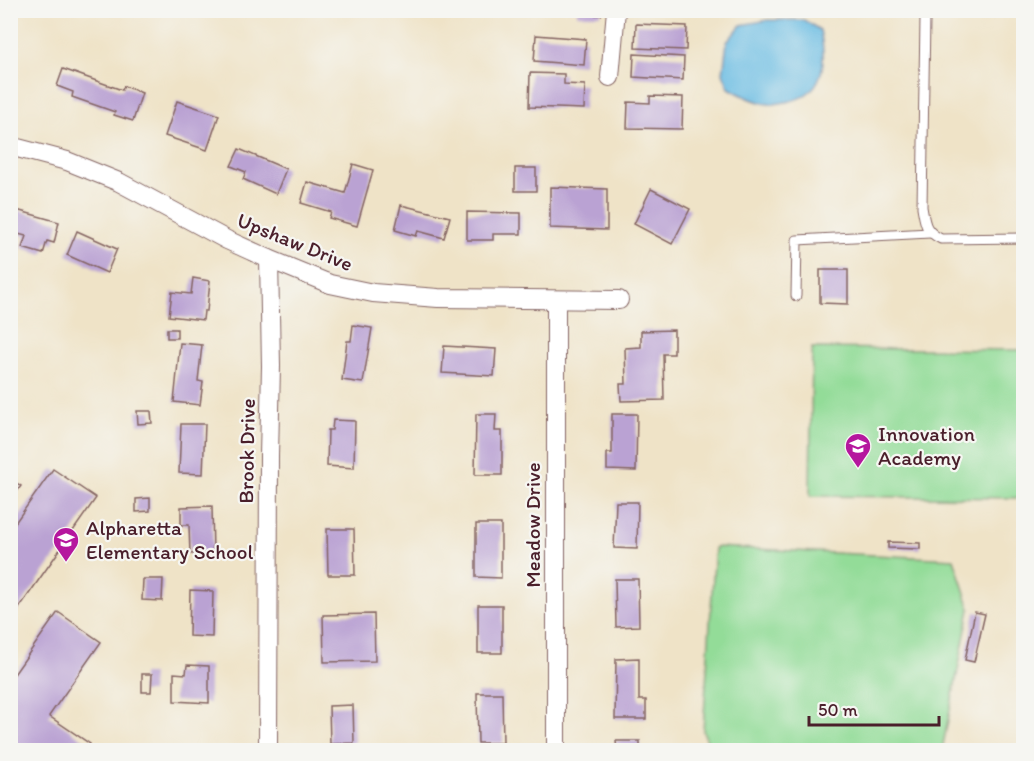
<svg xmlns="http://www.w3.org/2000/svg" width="1034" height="761" viewBox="0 0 1034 761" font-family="Itim,sans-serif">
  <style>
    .green { fill: #93dc98; stroke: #6e7e62; stroke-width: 1.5 }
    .water { fill: #65bae2; stroke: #586c86; stroke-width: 1.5 }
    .building { fill: #baa2d3 }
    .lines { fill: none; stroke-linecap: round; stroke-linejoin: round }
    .lane-casing { stroke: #846462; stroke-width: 11 }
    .street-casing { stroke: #846462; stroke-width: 20 }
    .lane { stroke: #fff; stroke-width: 9 }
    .street { stroke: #fff; stroke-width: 18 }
    .labels { text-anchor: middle; stroke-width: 4.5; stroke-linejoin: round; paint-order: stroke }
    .street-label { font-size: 21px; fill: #4a1f2b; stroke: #f6f6f2 }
    .poi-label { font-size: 21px; fill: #4a1f2b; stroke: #f6f6f2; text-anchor: start }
  </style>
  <rect width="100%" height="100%" fill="#f6f6f2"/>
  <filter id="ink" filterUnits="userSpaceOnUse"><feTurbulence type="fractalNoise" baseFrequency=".0167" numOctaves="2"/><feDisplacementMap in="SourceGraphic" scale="12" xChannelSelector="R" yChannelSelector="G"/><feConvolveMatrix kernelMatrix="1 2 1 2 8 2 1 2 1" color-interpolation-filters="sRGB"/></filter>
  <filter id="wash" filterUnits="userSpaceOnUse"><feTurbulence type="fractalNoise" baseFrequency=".008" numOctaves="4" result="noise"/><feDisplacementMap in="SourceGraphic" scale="24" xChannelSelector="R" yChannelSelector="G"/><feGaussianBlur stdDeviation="1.35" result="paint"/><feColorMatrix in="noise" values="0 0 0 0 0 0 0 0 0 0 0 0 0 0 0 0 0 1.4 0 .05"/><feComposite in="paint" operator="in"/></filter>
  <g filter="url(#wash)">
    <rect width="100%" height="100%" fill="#efe3c7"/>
    <g class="green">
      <polygon points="812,348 1023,350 1023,498 810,496"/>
      <polygon points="715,547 954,559 970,609 942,750 711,750 703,731"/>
    </g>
    <path class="water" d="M 768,20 L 804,20 L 820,30 C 827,62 825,95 786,102 C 780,103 773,105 768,104 C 754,102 741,95 729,88 L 723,73 L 727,42 L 741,25 Z"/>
    <g id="blocks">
      <g class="building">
        <rect x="577" y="10" width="24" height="5"/>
        <polygon points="636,24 687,26 686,50 635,48"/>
        <polygon points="536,35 586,39 584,65 534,61"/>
        <polygon points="634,54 684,57 683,80 633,77"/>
        <polygon points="63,69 122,90 124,86 142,93 133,121 114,115 115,112 72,97 73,92 57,86"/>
        <polygon points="530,73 564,74 564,84 585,85 584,109 529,107"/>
        <polygon points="650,96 683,97 682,129 627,128 628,102 650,103"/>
        <polygon points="177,101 219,115 207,150 165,136"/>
        <polygon points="239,149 286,169 276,194 243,179 246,172 231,166"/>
        <polygon points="353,164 373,170 357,226 329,218 331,212 301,203 307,182 345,193"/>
        <rect x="515" y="168" width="21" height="23"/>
        <polygon points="550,187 607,189 607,230 550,228"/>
        <polygon points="651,189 690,209 672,244 634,224"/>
        <polygon points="401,205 450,217 444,238 418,231 416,236 395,230"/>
        <polygon points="13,209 59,222 54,243 47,241 43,254 22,248 26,236 10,232 10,219"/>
        <polygon points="467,212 521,213 521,234 493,234 493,240 467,240"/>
        <polygon points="77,231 117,249 107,273 67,255"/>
        <polygon points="820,270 848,270 848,304 820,303"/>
        <polygon points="193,278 210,281 207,311 204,311 203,320 169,316 172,292 191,294"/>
        <polygon points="353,325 372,328 363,383 342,380 347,341 351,341"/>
        <rect x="167" y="329" width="10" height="9"/>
        <polygon points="674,330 674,354 663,354 664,400 621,401 620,384 626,384 625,348 641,347 641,331"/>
        <polygon points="180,343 202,345 198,381 203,382 200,405 174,402"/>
        <polygon points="444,346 496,349 494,376 442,373"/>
        <polygon points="137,411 151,411 152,423 138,424"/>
        <polygon points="476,414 496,414 495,431 502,431 502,475 475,475"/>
        <polygon points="612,414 637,414 636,471 607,470 607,453 612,453"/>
        <polygon points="333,420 355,421 354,468 327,466 328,430 332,430"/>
        <polygon points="181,424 205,424 203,474 179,473"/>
        <polygon points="53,469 96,498 10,621 10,530"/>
        <polygon points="10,479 21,486 10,501"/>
        <polygon points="150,498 150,511 136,512 136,499"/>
        <polygon points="616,502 638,502 637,549 614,548"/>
        <polygon points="212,506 213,553 190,554 189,525 181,525 181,507"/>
        <polygon points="476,524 501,524 501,578 476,577"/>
        <polygon points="327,529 354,529 355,575 328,575"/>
        <polygon points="888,542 920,543 920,549 888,548"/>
        <polygon points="143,579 163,579 162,601 142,600"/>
        <polygon points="615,579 638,579 639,626 616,627"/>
        <polygon points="190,590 213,591 212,637 189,636"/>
        <rect x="478" y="605" width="24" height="48"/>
        <polygon points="58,612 101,642 49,716 90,744 85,750 10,750 10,680"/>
        <polygon points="975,612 985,614 974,662 965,660"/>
        <polygon points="374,614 375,661 324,662 323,615"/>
        <polygon points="639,658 639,700 646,700 646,719 615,719 616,659"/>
        <polygon points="187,665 209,666 209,703 174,701 174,673 186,674"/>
        <polygon points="142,674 152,674 151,692 142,692"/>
        <polygon points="477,693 502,693 503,743 478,743"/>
        <polygon points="353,705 354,743 330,744 329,706"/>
        <polygon points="616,741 640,741 640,750 617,750"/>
      </g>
    </g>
  </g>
  <g filter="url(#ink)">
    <use href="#blocks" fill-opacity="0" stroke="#846462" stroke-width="1.5"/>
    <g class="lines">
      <g class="lane-casing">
        <g id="lane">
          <path d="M 928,10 L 925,19 L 922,207 C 925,224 925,231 941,239 L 1024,238"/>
          <polyline points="796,296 797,240 930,233"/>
        </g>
      </g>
      <g class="street-casing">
        <g id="street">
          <polyline points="610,77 616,10"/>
          <polyline points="10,146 67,161 119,182 227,240 269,259 330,284 373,293 438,298 619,300"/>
          <polyline points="556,300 556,750"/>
          <polyline points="268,750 269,456 271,366 269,259"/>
        </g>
      </g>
      <use href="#lane" class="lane"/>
      <use href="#street" class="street"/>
    </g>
  </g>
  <defs>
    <g id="school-pin" transform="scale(1.35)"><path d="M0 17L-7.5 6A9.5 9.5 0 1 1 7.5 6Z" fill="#b5179e" stroke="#f6f6f2"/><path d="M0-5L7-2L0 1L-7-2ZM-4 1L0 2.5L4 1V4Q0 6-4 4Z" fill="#fff"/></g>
  </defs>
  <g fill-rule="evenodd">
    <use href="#school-pin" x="858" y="446"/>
    <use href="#school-pin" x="66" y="540"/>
  </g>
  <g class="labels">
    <g class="street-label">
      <text transform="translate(295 242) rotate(22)" y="7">Upshaw Drive</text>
      <text transform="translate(247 451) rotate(-89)" y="7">Brook Drive</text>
      <text transform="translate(533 525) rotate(-90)" y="7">Meadow Drive</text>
    </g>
    <g class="poi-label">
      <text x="878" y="441">Innovation<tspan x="878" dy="24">Academy</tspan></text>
      <text x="86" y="535">Alpharetta<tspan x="86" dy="24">Elementary School</tspan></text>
    </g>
  </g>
  <rect width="1034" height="761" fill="none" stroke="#f6f6f2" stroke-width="36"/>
  <path d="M809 716v9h130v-9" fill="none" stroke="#4a1f2b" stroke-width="3"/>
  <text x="818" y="716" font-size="18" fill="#4a1f2b" stroke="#f6f6f2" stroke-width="4.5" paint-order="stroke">50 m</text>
</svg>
